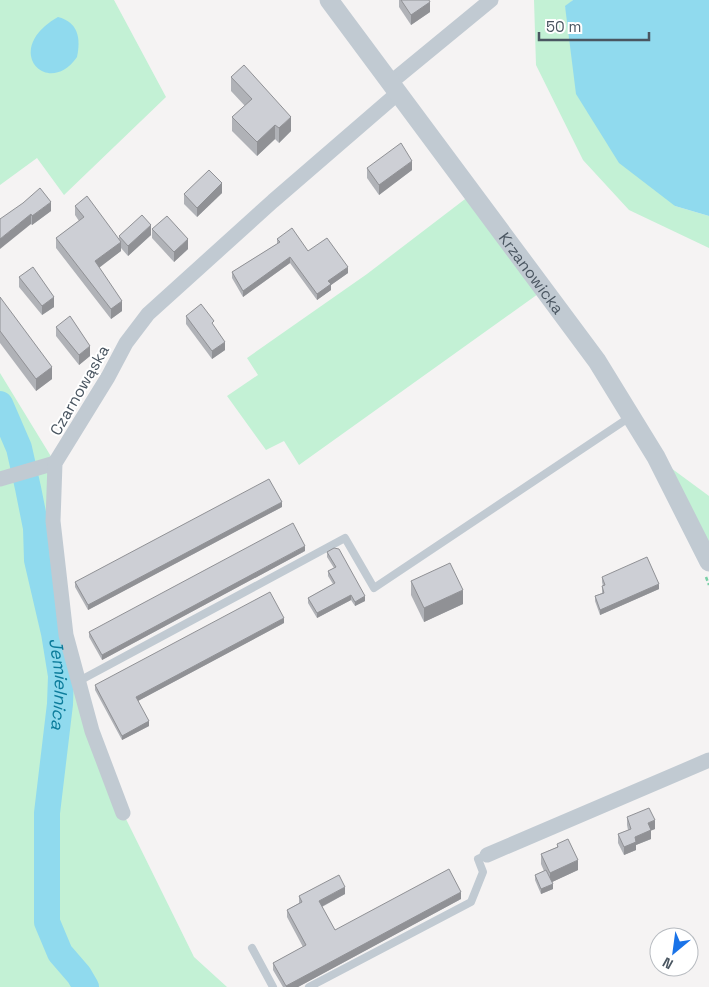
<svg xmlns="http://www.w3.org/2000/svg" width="709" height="987" viewBox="0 0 709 987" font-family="'Space Grotesk',sans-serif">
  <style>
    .green { fill: #c3f1d5 }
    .water { fill: #90daee }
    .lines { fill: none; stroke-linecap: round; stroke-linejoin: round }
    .river { stroke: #90daee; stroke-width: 26 }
    .path { stroke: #7ad0a6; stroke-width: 2.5; stroke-dasharray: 4 2.5; stroke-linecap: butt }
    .service { stroke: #c1cad2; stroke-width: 8 }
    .minor { stroke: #c1cad2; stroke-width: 15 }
    .tertiary { stroke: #c1cad2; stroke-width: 19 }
    .wall { fill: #b0b2b7 }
    .shaded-wall { fill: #909195 }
    .building { fill: #cdcfd5; stroke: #909195 }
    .labels { text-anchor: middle; stroke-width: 4; stroke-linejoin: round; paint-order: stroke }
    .street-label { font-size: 16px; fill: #4a5661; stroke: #fff }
    .water-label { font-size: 18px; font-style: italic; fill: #0c7c9b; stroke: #fff }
  </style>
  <rect width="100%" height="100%" fill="#f5f3f3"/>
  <g class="green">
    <polygon points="0,0 114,0 166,97 64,195 37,158 0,185"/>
    <polygon points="534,0 573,0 565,7 675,206 709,216 709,248 629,210 583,160 536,65"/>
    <polygon points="473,193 545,289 299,465 284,441 266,450 227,396 258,375 247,358 367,274"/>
    <polygon points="0,373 55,463 66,635 123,813 194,957 227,987 0,987"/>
    <polygon points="656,457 709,496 709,562"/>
  </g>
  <g class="water">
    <polygon points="573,0 709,0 709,216 675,206 619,163 576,94 565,6"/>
    <path d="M 58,17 C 78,22 81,38 77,57 C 48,99 0,50 58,17 Z"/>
  </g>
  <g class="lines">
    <path class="river" id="s1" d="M 0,404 L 19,448 L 28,488 L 36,528 L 37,560 L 54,633 L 61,676 L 60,704 L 47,813 L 47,922 L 60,953 L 79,975 L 86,987"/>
    <polyline class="path" points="706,577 709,585"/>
    <g class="service">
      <polyline points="79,681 345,538 374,588 630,417"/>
      <polyline points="252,948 273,987"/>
      <polyline points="309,987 471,902 483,872 478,859 487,855"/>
    </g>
    <g class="minor">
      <polyline points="390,83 491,0"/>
      <polyline points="0,479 55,463"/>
      <polyline points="123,813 92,731 66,635 53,521 55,463 108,377 126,343 148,314 273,201 398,93"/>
      <polyline points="487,855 709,760"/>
    </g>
    <path class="tertiary" id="s2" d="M 329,0 L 597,361 L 656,457 L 709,562"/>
  </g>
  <g class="wall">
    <polygon points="399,0 429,0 430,12 411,25 399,7"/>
    <polygon points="231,77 291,131 279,143 275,139 257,156 232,131 232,117 245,106 231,91"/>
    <polygon points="367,168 412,170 379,195 367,178"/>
    <polygon points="222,193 197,217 184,204 184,194"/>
    <polygon points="75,206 119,239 119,236 151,235 128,256 121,248 121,251 99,267 122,311 111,319 56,248 56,238 79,221 75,215"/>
    <polygon points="51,211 32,225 31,224 0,219"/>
    <polygon points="152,229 188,249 174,262 152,238"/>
    <polygon points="277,239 308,251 348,273 331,285 331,290 317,300 290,263 243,297 232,278 232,272 277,244"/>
    <polygon points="19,277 54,307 42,315 19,287"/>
    <polygon points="0,297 52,379 36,391 0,343"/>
    <polygon points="186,316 225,350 212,359 186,324"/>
    <polygon points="56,327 90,356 79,365 56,336"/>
    <polygon points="282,507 88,610 75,587 75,582"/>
    <polygon points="305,551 102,660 89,637 89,632"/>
    <polygon points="327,552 365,601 355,606 351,600 317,618 308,603 308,598 333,584 328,576 328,571 334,568 327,557"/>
    <polygon points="602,577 659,589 600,615 595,601 595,596 602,593 602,586 603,586 602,582"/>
    <polygon points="411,581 463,604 424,622 411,595"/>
    <polygon points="284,623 138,701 149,726 122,740 95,690 95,685"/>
    <polygon points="627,817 655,829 651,830 651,839 636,845 636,850 624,855 618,843 618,834 628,830 627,825"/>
    <polygon points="557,844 578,870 552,882 553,889 541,894 535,880 535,875 544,871 541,864 541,854 557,847"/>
    <polygon points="345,894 322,907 335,930 461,899 298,987 283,987 273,970 273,963 303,947 287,917 287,910 299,903 299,896"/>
  </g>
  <g class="shaded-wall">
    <polygon points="430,2 430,12 411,25 411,15"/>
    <polygon points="291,117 291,131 279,143 279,128"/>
    <polygon points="275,125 275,139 257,156 257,142"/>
    <polygon points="412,161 412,170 379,195 379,185"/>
    <polygon points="222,183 222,193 197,217 197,208"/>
    <polygon points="51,202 51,211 32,225 32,216"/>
    <polygon points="31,214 31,224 0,249 0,239"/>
    <polygon points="151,225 151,235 128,256 128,246"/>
    <polygon points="188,239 188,249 174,262 174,252"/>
    <polygon points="121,242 121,251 95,271 95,261"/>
    <polygon points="290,257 290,263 243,297 243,291"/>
    <polygon points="348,267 348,273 331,285 331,290 317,300 317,294 328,281"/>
    <polygon points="54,297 54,307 42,315 42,306"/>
    <polygon points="122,301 122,311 111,319 111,309"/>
    <polygon points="225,342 225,350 212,359 212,351"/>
    <polygon points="90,346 90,356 79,365 79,355"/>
    <polygon points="52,367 52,379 36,391 36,379"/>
    <polygon points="282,502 282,507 88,610 88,605"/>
    <polygon points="305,546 305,551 102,660 102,655"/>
    <polygon points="659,584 659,589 600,615 600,610"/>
    <polygon points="463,590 463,604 424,622 424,608"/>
    <polygon points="351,595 351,600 317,618 317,613"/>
    <polygon points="365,596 365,601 355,606 355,602"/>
    <polygon points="284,618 284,623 136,702 136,697"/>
    <polygon points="149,721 149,726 122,740 122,736"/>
    <polygon points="655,820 655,829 648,832 648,823"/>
    <polygon points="651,830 651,839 636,845 636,850 624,855 624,847 635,837"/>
    <polygon points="578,860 578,870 550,883 550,873"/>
    <polygon points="553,884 553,889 541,894 541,889"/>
    <polygon points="345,887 345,894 319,908 319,901"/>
    <polygon points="461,892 461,899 298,987 286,987 286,986"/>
  </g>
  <g class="building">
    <polygon points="401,0 429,0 430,2 411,15"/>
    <polygon points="244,65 291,117 279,128 275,125 257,142 232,117 252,99 231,77"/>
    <polygon points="401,143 412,161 379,185 367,168"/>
    <polygon points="209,170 222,183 197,208 184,194"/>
    <polygon points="40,188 51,202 32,216 31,214 0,239 0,219 23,203"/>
    <polygon points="87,196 121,242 95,261 122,301 111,309 56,238 84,217 75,206"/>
    <polygon points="142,215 151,225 128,246 119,236"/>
    <polygon points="167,216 188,239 174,252 152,229"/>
    <polygon points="292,228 308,251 327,238 348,267 328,281 331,284 317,294 290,257 243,291 232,272 280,242 277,239"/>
    <polygon points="33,267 54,297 42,306 19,277"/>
    <polygon points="0,297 52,367 36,379 0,331"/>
    <polygon points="201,304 214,321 212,323 225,342 212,351 186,316"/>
    <polygon points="70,316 90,346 79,355 56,327"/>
    <polygon points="269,479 282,502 88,605 75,582"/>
    <polygon points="293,523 305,546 102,655 89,632"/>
    <polygon points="334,548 339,549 365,596 355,602 351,595 317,613 308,598 335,583 328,571 336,567 327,552"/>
    <polygon points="647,557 659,584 600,610 595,596 604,593 602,586 605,585 602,577"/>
    <polygon points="450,563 463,590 424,608 411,581"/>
    <polygon points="270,592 284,618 136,697 149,721 122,736 95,685"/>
    <polygon points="649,808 655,820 648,823 651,830 635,837 636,842 624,847 618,834 631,829 627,817"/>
    <polygon points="568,839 578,860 550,873 541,854 558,847 557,844"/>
    <polygon points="449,869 461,892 286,986 273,963 306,945 287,910 302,902 299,896 339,875 345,887 319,901 335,930"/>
    <polygon points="546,870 553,884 541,889 535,875"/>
  </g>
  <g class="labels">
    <g class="street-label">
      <text dy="6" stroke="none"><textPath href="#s2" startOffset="340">Krzanowicka</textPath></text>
      <text transform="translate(79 390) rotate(-60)" y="6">Czarnowąska</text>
    </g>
    <g class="water-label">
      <text dy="6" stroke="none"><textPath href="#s1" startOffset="288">Jemielnica</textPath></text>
    </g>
  </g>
  <g transform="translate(674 952) rotate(209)"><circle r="24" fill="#ffffff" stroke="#b7bbc0"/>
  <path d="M0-4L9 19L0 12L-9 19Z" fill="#1a73e8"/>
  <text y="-8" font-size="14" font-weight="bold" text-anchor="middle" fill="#4a5661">N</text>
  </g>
  <path d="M539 32v8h110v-8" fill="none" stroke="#4a5661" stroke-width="2.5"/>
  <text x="546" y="32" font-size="15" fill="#4a5661" stroke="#ffffff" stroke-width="4" paint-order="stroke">50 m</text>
</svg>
